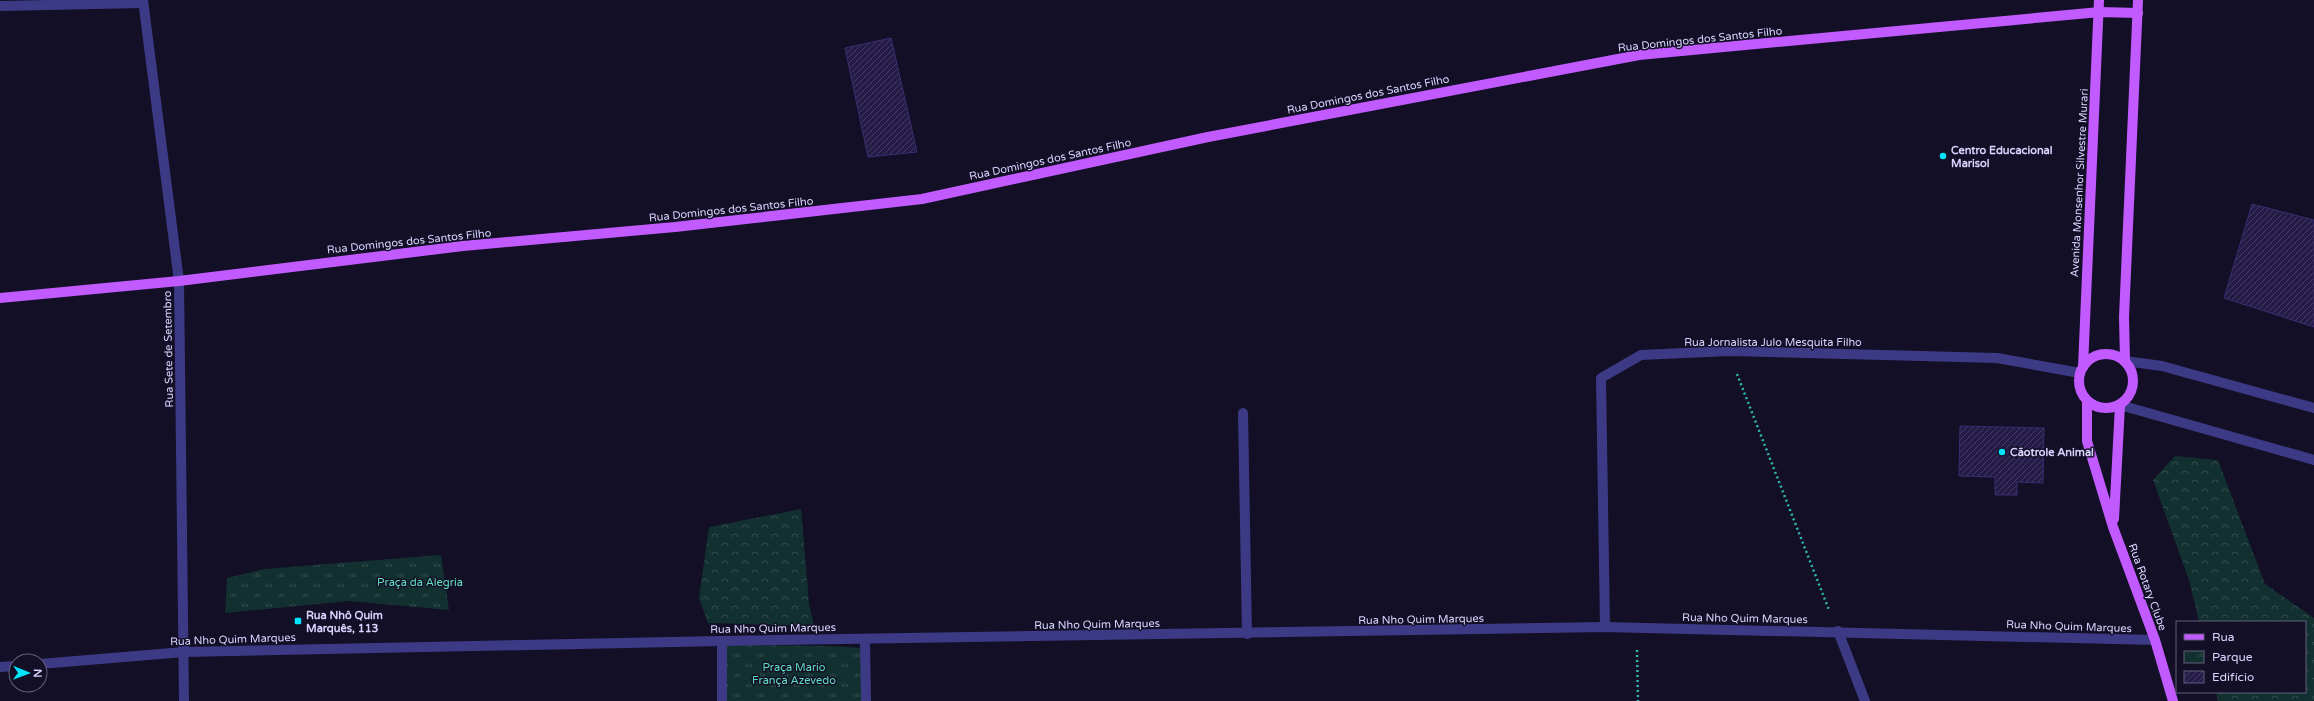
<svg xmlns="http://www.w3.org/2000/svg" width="2314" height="701" viewBox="0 0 2314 701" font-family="'Varela Round',sans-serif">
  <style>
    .forest { fill: url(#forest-crowns) }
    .park { fill: url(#park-tufts) }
    .building { fill: url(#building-hatch); stroke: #3b2d73 }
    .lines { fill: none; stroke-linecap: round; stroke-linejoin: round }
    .path { stroke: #2fb8b0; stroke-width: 2.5; stroke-dasharray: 2 3; stroke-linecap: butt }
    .minor { stroke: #3d3a85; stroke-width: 10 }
    .major { stroke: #c25bff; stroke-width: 10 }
    .poi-dot { fill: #00e5ff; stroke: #130f26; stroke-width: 1.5 }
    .labels { text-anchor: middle; stroke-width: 3; stroke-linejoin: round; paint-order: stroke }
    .street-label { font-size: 11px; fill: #d9d4ff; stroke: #130f26 }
    .poi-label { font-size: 11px; font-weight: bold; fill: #d9d4ff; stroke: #130f26; text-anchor: start }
    .park-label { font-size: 11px; fill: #5fe0c0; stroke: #130f26 }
  </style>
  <defs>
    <pattern id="forest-crowns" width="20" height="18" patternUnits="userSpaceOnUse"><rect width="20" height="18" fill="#12302f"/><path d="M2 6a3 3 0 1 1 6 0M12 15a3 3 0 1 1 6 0" fill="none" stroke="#344d4e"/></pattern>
    <pattern id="park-tufts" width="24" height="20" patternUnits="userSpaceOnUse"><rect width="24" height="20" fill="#12302f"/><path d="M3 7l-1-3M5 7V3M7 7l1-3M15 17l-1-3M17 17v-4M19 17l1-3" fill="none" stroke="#344d4e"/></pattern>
    <pattern id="building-hatch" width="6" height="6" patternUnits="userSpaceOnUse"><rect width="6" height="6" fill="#241b47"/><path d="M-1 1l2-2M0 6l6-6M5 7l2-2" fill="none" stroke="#433b63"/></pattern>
  </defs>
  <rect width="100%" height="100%" fill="#130f26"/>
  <g class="forest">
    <polygon points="2175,456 2218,460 2265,584 2314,618 2314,701 2218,701 2216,692 2305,692 2305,622 2199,622 2189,580 2153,480"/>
    <polygon points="801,509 809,603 814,626 708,623 699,598 709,527"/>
  </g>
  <g class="park">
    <polygon points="441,555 449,610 349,601 225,613 227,578 264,569"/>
    <polygon points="725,645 833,646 862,648 862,701 726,701"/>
  </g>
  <g class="building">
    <polygon points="891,38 917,152 868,157 845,48"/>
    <polygon points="2252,204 2314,220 2314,327 2224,298"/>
    <polygon points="1960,426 2044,428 2043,483 2017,482 2017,495 1995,495 1995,477 1959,476"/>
  </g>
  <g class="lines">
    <g class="path">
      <polyline points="1737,374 1829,610"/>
      <polyline points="1637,650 1638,701"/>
    </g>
    <g class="minor">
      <polyline points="143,0 179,281 184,701"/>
      <polyline points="0,6 143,3"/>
      <polyline points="2125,361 2162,366 2314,408"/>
      <polyline points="2120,405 2314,460"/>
      <polyline points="1243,413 1247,634"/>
      <polyline points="1605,627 1601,378 1641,355 1728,351 1997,358 2080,373"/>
      <polyline points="1838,631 1865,701"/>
      <polyline points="865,640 866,701"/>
      <polyline points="722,641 722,701"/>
      <polyline points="40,664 184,652 722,641 1605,627 2155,640"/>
      <polyline points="0,667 16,666"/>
    </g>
    <g class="major">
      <polyline points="0,298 179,281 463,246 675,227 922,199 1208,137 1639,55 2100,12 2138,13"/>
      <circle cx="2106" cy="381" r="27"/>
      <polyline points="2125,361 2124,317 2138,0"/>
      <polyline points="2083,367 2099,0"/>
      <polyline points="2087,401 2087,441 2113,527 2155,640 2173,701"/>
      <polyline points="2114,519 2120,405"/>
    </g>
  </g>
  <g class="poi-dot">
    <circle cx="1943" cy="156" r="4"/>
    <circle cx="2002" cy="452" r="4"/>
    <rect x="294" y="617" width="8" height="8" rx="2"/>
  </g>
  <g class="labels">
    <g class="street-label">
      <text transform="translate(1700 39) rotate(-6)" y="4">Rua Domingos dos Santos Filho</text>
      <text transform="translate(1368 94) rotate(-11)" y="4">Rua Domingos dos Santos Filho</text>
      <text transform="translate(1050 159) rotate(-12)" y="4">Rua Domingos dos Santos Filho</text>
      <text transform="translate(2079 183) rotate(-87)" y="4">Avenida Monsenhor Silvestre Murari</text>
      <text transform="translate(731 209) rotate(-6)" y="4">Rua Domingos dos Santos Filho</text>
      <text transform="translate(409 241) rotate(-6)" y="4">Rua Domingos dos Santos Filho</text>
      <text x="1773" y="346">Rua Jornalista Julo Mesquita Filho</text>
      <text transform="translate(168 349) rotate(-91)" y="4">Rua Sete de Setembro</text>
      <text transform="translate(2148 587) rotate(70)" y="4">Rua Rotary Clube</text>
      <text transform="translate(1745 618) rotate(1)" y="4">Rua Nho Quim Marques</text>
      <text transform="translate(1421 619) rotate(-1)" y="4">Rua Nho Quim Marques</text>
      <text transform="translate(1097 624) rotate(-1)" y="4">Rua Nho Quim Marques</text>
      <text transform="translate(2069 626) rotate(2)" y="4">Rua Nho Quim Marques</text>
      <text transform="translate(773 628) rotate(-1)" y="4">Rua Nho Quim Marques</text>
      <text transform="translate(233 639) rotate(-2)" y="4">Rua Nho Quim Marques</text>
    </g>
    <g class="poi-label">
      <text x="1951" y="154">Centro Educacional<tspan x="1951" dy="13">Marisol</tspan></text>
      <text x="2010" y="456">Cãotrole Animal</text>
      <text x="306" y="619">Rua Nhô Quim<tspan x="306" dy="13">Marquês, 113</tspan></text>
    </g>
    <g class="park-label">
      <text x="420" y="586">Praça da Alegria</text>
      <text x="794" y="671">Praça Mario<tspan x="794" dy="13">França Azevedo</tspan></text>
    </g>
  </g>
  <rect x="2176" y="621" width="130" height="72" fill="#130f26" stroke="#625e7d"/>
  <rect x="2184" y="634" width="20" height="6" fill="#c25bff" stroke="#625e7d"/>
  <text x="2212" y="641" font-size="12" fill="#d9d4ff">Rua</text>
  <rect x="2184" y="651" width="20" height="12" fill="url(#park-tufts)" stroke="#625e7d"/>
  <text x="2212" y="661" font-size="12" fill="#d9d4ff">Parque</text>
  <rect x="2184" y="671" width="20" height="12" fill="url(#building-hatch)" stroke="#625e7d"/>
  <text x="2212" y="681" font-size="12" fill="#d9d4ff">Edifício</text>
  <g transform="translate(28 673) rotate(91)"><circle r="19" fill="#130f26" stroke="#625e7d"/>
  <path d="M0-3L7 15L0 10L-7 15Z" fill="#00e5ff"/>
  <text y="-6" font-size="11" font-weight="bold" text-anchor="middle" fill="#d9d4ff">N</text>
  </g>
</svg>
